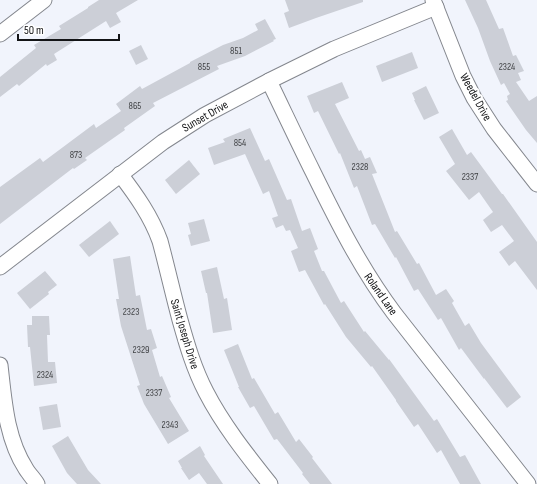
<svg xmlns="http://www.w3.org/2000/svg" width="537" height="484" viewBox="0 0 537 484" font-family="'Sofia Sans Condensed',sans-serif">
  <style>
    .building { fill: #cccfd7 }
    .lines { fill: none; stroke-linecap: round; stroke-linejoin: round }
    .minor-casing { stroke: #84878e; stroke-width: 17 }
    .minor { stroke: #fff; stroke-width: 15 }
    .labels { text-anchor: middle; stroke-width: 4; stroke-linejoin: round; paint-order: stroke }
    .number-label { font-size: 10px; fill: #414346 }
    .street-label { font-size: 12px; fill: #131416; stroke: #fff }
  </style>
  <rect width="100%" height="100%" fill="#f1f4fc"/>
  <g class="building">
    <polygon points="99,0 138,0 116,13 121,22 110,28 106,21 54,54 57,60 47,66 46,64 19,86 17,84 0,97 0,77 36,48 34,45 61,29 59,26 88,8 88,7"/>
    <polygon points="285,0 363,0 363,2 316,18 289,28 284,13 289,11"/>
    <polygon points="465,0 486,0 499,29 503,28 513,56 516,55 524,71 518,73 521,80 516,82 529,101 537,96 537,143 526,130 506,101 508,100 507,96 510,94 504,83 501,85 490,61 478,28"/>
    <polygon points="265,19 276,39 273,40 274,41 245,56 217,66 219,69 153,103 155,106 124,128 125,130 85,158 87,160 74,169 73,168 0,224 0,187 40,158 43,162 94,124 96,128 121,111 116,104 140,86 142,89 190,63 190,62 223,45 243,38 258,30 255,24"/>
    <polygon points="141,45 148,59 136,65 129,51"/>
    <polygon points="412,52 418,68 382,82 376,66"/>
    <polygon points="342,82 349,98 335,104 359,151 361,150 365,159 370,157 377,173 372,174 395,232 397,231 417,264 419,263 436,295 446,289 454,301 452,303 465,326 469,323 481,343 521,397 507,408 484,378 484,379 461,348 459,350 441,318 438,320 418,289 414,291 396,257 395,258 375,224 372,225 357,186 354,188 340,153 339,154 318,111 314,113 307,96"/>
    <polygon points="426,86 439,113 424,120 414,100 415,100 412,93"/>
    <polygon points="250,128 265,161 269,159 287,200 291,199 302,231 310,228 318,249 314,251 322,271 324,271 341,303 344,301 364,332 365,331 389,360 389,359 434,421 437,419 460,457 465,455 481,484 460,484 441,450 437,453 418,424 414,427 396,401 396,400 372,366 371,367 346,337 325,304 324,305 305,270 299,272 291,251 298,248 290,230 286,231 283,225 276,228 272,218 278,216 269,191 263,194 245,154 214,165 208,148 225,142 223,139"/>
    <polygon points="452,129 467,155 471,152 502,194 503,194 537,242 537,290 515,261 509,266 499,252 514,241 502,225 491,232 483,220 493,212 479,192 469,200 446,171 455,164 439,137"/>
    <polygon points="189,160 200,174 176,194 165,180"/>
    <polygon points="204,219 210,241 191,246 188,235 191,234 188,223"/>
    <polygon points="110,221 119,234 89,257 79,245"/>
    <polygon points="130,256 136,296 140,295 147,330 151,329 157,348 152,350 160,377 162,376 171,397 169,398 189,431 168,444 144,404 137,386 140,385 121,326 116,299 119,299 113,259"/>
    <polygon points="217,267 224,299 227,298 232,330 213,333 207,293 206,293 201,271"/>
    <polygon points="45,271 57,285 48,292 49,294 30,309 17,293"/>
    <polygon points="32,316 49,316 50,335 47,335 48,362 55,362 57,383 34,386 30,347 28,347 27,325 32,325"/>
    <polygon points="238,344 252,379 254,378 275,414 278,412 296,442 299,439 313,457 312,458 332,484 310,484 302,474 303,473 277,439 274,440 254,406 250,408 238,387 239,387 224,350"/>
    <polygon points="57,404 61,427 43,430 39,407"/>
    <polygon points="68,436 88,470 101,484 77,484 67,473 52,446"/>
    <polygon points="200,446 205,455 204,456 223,484 207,484 199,473 189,480 181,468 182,468 178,461"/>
  </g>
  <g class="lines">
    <g class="minor-casing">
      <g id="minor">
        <polyline points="433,0 463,76 474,98 494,129 537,184"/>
        <polyline points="0,34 44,0"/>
        <path d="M 269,81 C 284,112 298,142 313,172 C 337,221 361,269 394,313 L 528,484"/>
        <path d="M 120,174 C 136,195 151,216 160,241 C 167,267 173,294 180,320 C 187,345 194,369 206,392 C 223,425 247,455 270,484"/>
        <polyline points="0,267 163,142 205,115 269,81 334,49 436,7"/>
        <path d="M 0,365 C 4,400 6,438 26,469 C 29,474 34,479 37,484"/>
      </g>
    </g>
    <use href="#minor" class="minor"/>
  </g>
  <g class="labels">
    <g class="number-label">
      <text x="236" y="54">851</text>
      <text x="204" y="70">855</text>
      <text x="507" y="70">2324</text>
      <text x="135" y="109">865</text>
      <text x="240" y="146">854</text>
      <text x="76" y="158">873</text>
      <text x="360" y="170">2328</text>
      <text x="470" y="180">2337</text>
      <text x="131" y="315">2323</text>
      <text x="141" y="353">2329</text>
      <text x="45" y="378">2324</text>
      <text x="154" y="396">2337</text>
      <text x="170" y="428">2343</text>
    </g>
    <g class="street-label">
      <text transform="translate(476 97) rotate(61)" y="4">Weedel Drive</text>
      <text transform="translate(205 116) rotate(-30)" y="4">Sunset Drive</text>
      <text transform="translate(381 294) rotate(55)" y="4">Roland Lane</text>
      <text transform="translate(185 334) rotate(73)" y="4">Saint Joseph Drive</text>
    </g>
  </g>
  <path d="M18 34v6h101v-6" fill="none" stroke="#131416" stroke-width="2"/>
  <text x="24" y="34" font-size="12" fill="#131416" stroke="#ffffff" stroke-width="3" paint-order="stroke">50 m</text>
</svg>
